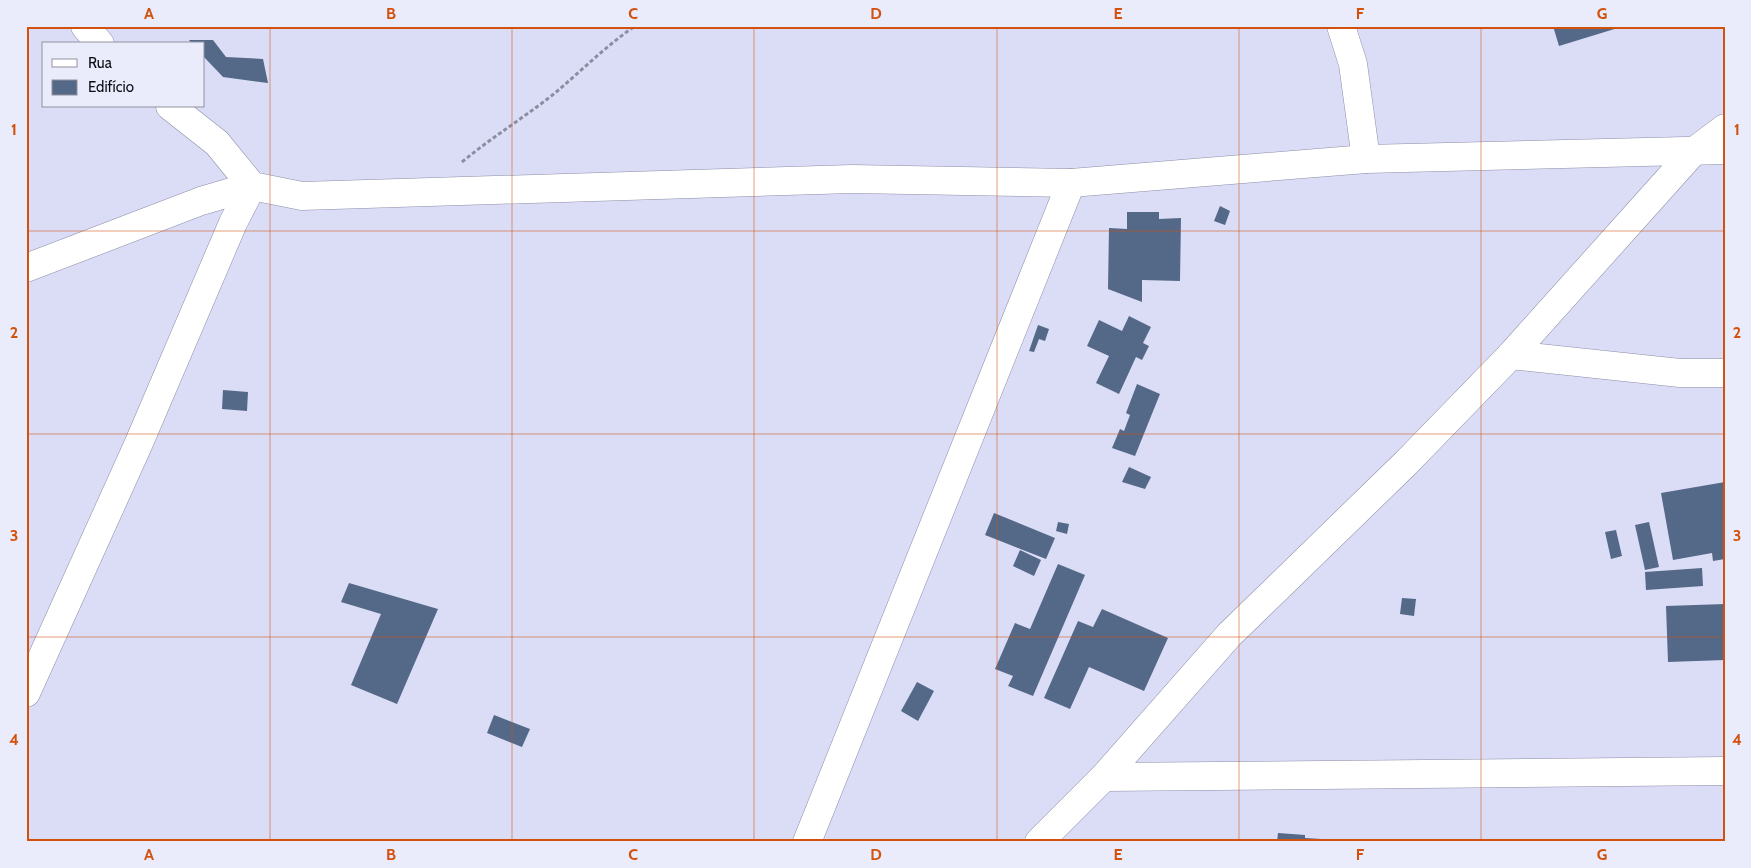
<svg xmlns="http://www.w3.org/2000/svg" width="1751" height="868" viewBox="0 0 1751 868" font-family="Cabin,sans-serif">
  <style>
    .building { fill: #546887 }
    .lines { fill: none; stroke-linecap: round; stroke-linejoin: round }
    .minor-casing { stroke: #8c8da6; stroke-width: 29 }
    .path { stroke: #8c8da0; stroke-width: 3; stroke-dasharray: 4 2.5; stroke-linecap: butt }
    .minor { stroke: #fff; stroke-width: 28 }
    .grid { fill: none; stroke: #d2510d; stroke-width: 1; stroke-opacity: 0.55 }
    .neatline { fill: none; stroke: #d2510d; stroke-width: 2 }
    .grid-label { font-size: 16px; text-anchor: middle; font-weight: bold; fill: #d2510d }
  </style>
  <rect width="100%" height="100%" fill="#dbddf7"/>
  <g class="building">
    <polygon points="1553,26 1621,26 1621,27 1559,46"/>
    <polygon points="189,40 213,40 226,57 263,59 268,83 223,77 204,57 204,44 192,44"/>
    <polygon points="1220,206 1230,211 1225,225 1214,221"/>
    <polygon points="1127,212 1159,212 1159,219 1181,218 1180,281 1142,280 1142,302 1108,289 1109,228 1127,229"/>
    <polygon points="1129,316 1151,327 1143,343 1149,346 1142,360 1136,357 1119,394 1096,383 1109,356 1087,346 1099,320 1122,331"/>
    <polygon points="1038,325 1049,329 1045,341 1039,339 1034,352 1029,351"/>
    <polygon points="1137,384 1160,394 1135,456 1112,448 1120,429 1124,431 1130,415 1126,413"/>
    <polygon points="223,390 248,392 247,411 222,409"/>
    <polygon points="1129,467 1151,477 1145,489 1122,482"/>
    <polygon points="1725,482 1725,559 1713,561 1712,553 1673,560 1661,493"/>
    <polygon points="994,513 1055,538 1046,559 985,535"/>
    <polygon points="1058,522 1069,524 1067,534 1056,531"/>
    <polygon points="1649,522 1659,567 1645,570 1635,525"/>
    <polygon points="1616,530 1622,556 1611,559 1605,532"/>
    <polygon points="1020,550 1041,560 1034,576 1013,566"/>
    <polygon points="1058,564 1085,575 1033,696 1008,686 1013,676 995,669 1015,623 1030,629"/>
    <polygon points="1702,568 1703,586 1646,590 1645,572"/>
    <polygon points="349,583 438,609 397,704 351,685 381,614 341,602"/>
    <polygon points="1402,598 1416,599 1414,616 1400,614"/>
    <polygon points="1725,604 1725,660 1668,662 1666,606"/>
    <polygon points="1102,609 1168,638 1144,691 1089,667 1070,709 1044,698 1078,621 1093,627"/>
    <polygon points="917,682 934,691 918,721 901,711"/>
    <polygon points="494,715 530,729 522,747 487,733"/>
    <polygon points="1278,833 1305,835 1305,838 1338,840 1338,842 1277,842"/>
  </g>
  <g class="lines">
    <g class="minor-casing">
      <g id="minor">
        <polyline points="85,26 100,44"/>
        <polyline points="1341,26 1353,64 1366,159"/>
        <polyline points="170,106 217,143 252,186 302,196 852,179 1071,183 1366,159 1725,150"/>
        <polyline points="26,268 201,201 252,186"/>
        <polyline points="1511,355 1680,373 1725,373"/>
        <polyline points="26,693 138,445 233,223 252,186"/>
        <polyline points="1104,777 1725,771"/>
        <polyline points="807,842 1071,183"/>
        <polyline points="1039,842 1104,777 1229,635 1406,463 1511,355 1693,152 1725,128"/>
      </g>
    </g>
    <path class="path" d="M 462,162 C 492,137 525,117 555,93 C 581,71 606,46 635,26"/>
    <use href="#minor" class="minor"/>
  </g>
  <path class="grid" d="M 270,26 L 270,842M 512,26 L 512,842M 754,26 L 754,842M 997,26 L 997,842M 1239,26 L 1239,842M 1481,26 L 1481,842M 26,231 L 1725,231M 26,434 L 1725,434M 26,637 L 1725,637"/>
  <rect width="1751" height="868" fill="none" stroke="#eaebfb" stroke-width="55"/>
  <rect x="42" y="42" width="162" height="65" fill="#eaebfb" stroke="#91929f"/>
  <rect x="52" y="59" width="25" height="8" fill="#ffffff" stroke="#91929f"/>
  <text x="88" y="68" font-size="15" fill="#0c0c14">Rua</text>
  <rect x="52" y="80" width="25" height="15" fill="#546887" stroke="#91929f"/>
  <text x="88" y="92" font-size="15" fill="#0c0c14">Edifício</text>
  <rect x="28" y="28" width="1696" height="812" class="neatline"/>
  <g class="grid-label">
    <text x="149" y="19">A</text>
    <text x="391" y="19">B</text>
    <text x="633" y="19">C</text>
    <text x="876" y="19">D</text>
    <text x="1118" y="19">E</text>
    <text x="1360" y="19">F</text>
    <text x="1602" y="19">G</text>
    <text x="14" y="135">1</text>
    <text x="1737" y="135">1</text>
    <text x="14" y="338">2</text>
    <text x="1737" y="338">2</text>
    <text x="14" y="541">3</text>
    <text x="1737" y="541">3</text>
    <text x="14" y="745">4</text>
    <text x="1737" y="745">4</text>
    <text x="149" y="860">A</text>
    <text x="391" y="860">B</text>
    <text x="633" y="860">C</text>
    <text x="876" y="860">D</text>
    <text x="1118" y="860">E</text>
    <text x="1360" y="860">F</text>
    <text x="1602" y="860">G</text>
  </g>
</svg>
